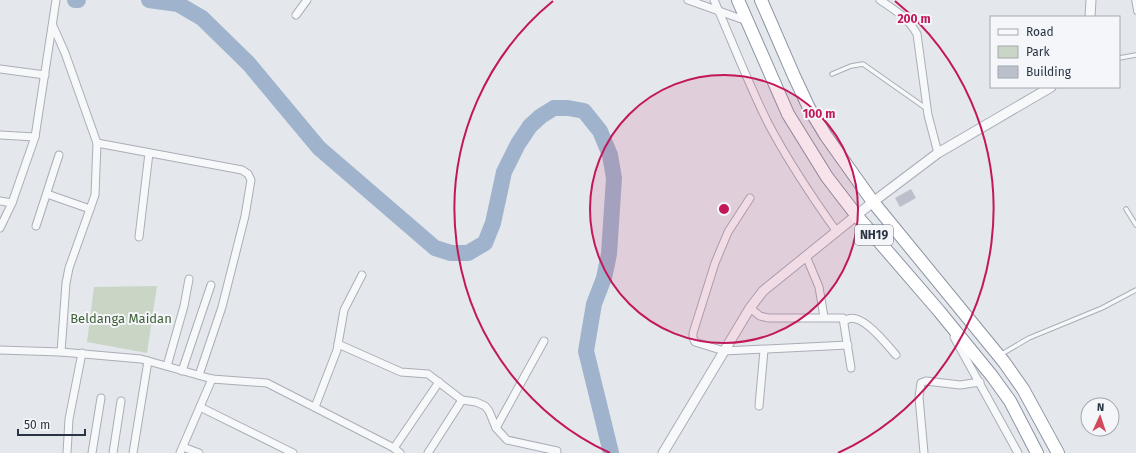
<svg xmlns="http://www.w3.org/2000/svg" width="1136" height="453" viewBox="0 0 1136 453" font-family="'Fira Sans',sans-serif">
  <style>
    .green { fill: #c9d6c5 }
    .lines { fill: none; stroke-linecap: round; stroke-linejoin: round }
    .river { stroke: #9fb4cc; stroke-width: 16 }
    .building { fill: #bbc0ca }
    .service-casing { stroke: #a9aeb7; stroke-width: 5.5 }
    .minor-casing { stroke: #a9aeb7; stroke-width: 9 }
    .tertiary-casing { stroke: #a9aeb7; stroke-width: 11 }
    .trunk-casing { stroke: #8b94a3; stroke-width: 14 }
    .service { stroke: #f7f8fa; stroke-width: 3.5 }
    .minor { stroke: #f7f8fa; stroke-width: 7 }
    .tertiary { stroke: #f7f8fa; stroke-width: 9 }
    .trunk { stroke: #fff; stroke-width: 12 }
    .ring { fill: none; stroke: #c2185b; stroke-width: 2 }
    .labels { text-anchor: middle; stroke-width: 4; stroke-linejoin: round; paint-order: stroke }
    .shield { fill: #f4f6f9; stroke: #676e7b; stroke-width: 1 }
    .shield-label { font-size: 12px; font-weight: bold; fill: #2b3445 }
    .park-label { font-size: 13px; fill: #3f6138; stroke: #f4f6f9 }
    .centre { fill: #c2185b; stroke: #f4f6f9; stroke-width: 2 }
    .ring-label { font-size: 12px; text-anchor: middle; font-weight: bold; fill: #c2185b; stroke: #f4f6f9; stroke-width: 4; stroke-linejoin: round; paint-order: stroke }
  </style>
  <rect width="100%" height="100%" fill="#e4e7ec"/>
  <polygon class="green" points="157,286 147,353 87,342 94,287"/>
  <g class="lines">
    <g class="river">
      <polyline points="75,0 78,0"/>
      <polyline points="149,0 178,4 202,18 249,64 319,148 435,248 451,253 468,253 485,243 493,223 504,172 518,144 530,126 541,116 554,108 568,108 584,111 600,131 610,155 614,178 609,254 604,278 594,304 586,351 611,453"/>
    </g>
  </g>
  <polygon class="building" points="911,189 916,198 900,207 895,198"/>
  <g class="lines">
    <g class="service-casing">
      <g id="service">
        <polyline points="1134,0 1136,12"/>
        <polyline points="1119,58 1136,55"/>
        <polyline points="832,74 851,66 863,64 927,109"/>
        <polyline points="1126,209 1136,225"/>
        <polyline points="1000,355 1029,338 1102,308 1136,290"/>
      </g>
    </g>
    <g class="minor-casing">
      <g id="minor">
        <polyline points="688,0 747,21"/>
        <path d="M 714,0 C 732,41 748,83 768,123 C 788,161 812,197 837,232"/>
        <path d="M 880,0 C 895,10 908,18 917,34 L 928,115 L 938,153"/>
        <polyline points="296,15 307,0"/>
        <polyline points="53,26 65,53 97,143"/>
        <polyline points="0,69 45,75"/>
        <polyline points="0,135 35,137"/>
        <polyline points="47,194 90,209"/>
        <polyline points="750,198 728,232 715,263 693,333 693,338 695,342 724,351 848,345"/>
        <polyline points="0,201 12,203"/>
        <polyline points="36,226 59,155"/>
        <polyline points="0,228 12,203 35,137 56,0"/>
        <polyline points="139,237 149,153"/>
        <polyline points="806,256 819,287 824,317"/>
        <polyline points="750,308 760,316 768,318 843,318 851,368"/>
        <path d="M 845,321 C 859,308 887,345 896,355"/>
        <polyline points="954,337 1018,453"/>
        <polyline points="338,344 401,372 428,374 462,400 476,402 485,406 489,411 496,428 507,440 557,451"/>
        <polyline points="0,350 61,352 141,359 212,379 267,383 394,448 400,453"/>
        <polyline points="61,352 66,283 69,268 95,195 97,143 242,170 248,174 251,180 245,216 222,307 199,375"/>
        <polyline points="167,366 184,306 189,279"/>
        <polyline points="182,371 211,285"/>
        <polyline points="759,406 764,350"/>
        <polyline points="200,407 293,453"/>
        <polyline points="315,407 337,350 344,310 362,275"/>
        <polyline points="496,428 544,341"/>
        <polyline points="183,447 199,453"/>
        <polyline points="394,448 439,382"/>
        <polyline points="67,453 69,419 82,353"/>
        <polyline points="92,453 101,398"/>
        <polyline points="113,453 121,401"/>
        <polyline points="133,453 148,361"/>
        <polyline points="180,453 212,379"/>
        <polyline points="428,453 462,400"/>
        <polyline points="924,453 919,397 921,383 926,381 960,385 980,382"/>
      </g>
    </g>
    <g class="tertiary-casing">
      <g id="tertiary">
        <polyline points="1090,17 1091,0"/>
        <polyline points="663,453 750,308 763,291 873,202 938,153 1051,87"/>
      </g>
    </g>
    <g class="trunk-casing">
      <g id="trunk">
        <polyline points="738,0 788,114 827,177 857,216 939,311 992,376 1010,401 1037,453"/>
        <polyline points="761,0 794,76 809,108 826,136 873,202 1004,362 1023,389 1058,453"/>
      </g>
    </g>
    <use href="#service" class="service"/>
    <use href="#minor" class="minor"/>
    <use href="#tertiary" class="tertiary"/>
    <use href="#trunk" class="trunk"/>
  </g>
  <circle cx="724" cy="209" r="134" fill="#c2185b" fill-opacity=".12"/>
  <g class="ring">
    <circle cx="724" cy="209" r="134"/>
    <path d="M610 453A269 269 0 0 1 553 1M895 1A269 269 0 0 1 838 453"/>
  </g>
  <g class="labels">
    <rect class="shield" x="855" y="225" width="38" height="20" rx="3"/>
    <g class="shield-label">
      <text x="874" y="239">NH19</text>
    </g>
    <g class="park-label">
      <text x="121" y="323">Beldanga Maidan</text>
    </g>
  </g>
  <circle cx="724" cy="209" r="6" class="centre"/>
  <g class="ring-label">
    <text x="914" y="23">200 m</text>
    <text x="819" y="118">100 m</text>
  </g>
  <rect x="990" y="16" width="130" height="72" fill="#f4f6f9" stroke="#a4a8b1"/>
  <rect x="998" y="29" width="20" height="6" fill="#f7f8fa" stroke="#a4a8b1"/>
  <text x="1026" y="36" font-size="12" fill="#2b3445">Road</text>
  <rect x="998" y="46" width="20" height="12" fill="#c9d6c5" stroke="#a4a8b1"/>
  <text x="1026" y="56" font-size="12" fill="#2b3445">Park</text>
  <rect x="998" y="66" width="20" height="12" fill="#bbc0ca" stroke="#a4a8b1"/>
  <text x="1026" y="76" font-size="12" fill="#2b3445">Building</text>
  <g transform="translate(1100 417) rotate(3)"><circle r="19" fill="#f4f6f9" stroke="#a4a8b1"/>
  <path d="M0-3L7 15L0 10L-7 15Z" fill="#d1495b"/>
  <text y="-6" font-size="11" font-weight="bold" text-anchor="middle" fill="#2b3445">N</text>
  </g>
  <path d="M18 429v6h67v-6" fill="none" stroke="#2b3445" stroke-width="2"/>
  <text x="24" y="429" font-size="12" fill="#2b3445" stroke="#f4f6f9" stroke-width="3" paint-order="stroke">50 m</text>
</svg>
